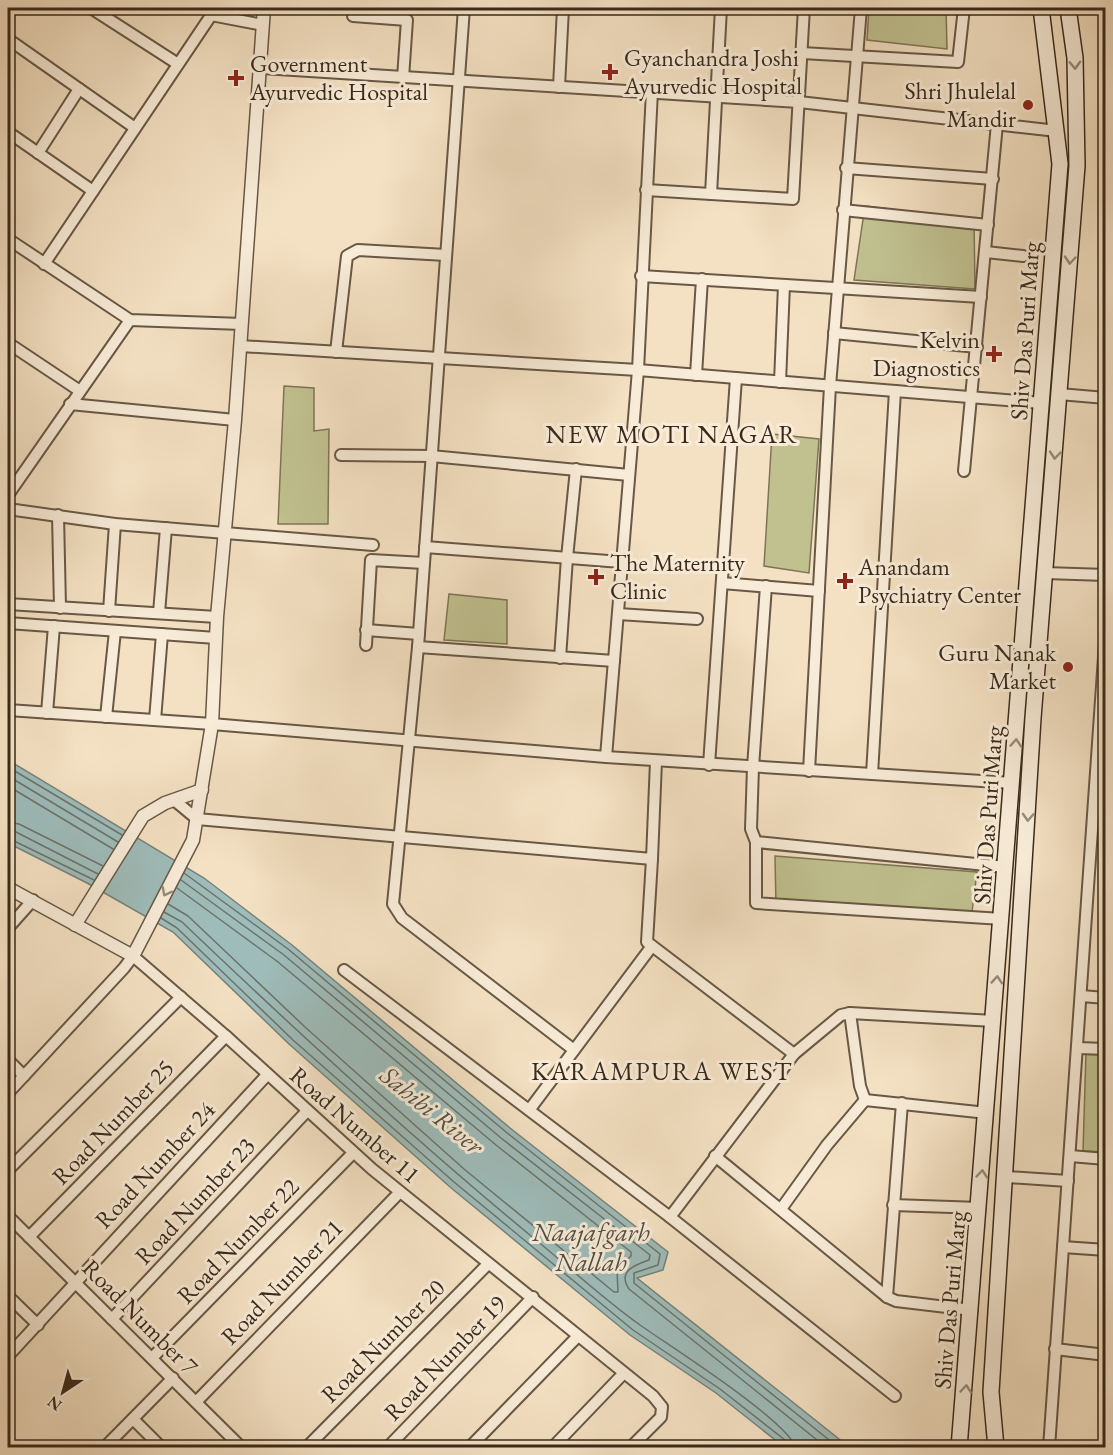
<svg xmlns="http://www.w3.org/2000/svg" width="1113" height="1455" viewBox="0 0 1113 1455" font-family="'EB Garamond',serif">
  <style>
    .green { fill: #c1c190; stroke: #7d7656; stroke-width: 1.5 }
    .water { fill: #9ebcba; stroke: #76827a; stroke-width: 1.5 }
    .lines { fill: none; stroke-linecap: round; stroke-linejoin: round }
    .shore { stroke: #6c736a; stroke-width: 1.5 }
    .minor-casing { stroke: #685845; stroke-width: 14 }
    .tertiary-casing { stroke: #685845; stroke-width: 15 }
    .secondary-casing { stroke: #392a1b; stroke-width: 18 }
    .minor { stroke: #f8ecd8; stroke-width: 10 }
    .tertiary { stroke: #f8ecd8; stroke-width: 12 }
    .secondary { stroke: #f8ecd8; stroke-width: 15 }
    .oneway { stroke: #988b7a }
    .poi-dot { fill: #8f2418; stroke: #f8ecd8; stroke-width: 2 }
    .labels { text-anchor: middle; stroke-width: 6; stroke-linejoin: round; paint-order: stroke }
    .poi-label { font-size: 24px; fill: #392a1b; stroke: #f8ecd8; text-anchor: start }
    .street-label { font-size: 24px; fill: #392a1b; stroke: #f8ecd8 }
    .neighbourhood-label { font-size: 26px; letter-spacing: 1.5px; fill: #392a1b; stroke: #f8ecd8 }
    .water-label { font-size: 26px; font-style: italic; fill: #524e43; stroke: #f8ecd8 }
  </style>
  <rect width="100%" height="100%" fill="#f4e1c3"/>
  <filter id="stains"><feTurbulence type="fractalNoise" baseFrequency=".00333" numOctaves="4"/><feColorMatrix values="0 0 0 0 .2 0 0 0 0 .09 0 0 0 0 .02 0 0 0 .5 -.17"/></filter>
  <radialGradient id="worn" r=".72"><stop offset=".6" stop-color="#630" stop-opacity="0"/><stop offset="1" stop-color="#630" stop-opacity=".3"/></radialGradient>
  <g class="green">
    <polygon points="869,8 946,8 947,49 867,40"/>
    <polygon points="865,206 974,219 975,289 854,280"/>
    <polygon points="284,386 314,388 314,431 329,429 328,524 278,524"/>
    <polygon points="772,434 819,439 809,573 764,566"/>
    <polygon points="449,594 507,600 507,644 444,640"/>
    <polygon points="775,856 977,872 971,920 776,907"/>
    <polygon points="1086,1052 1105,1053 1105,1152 1083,1151"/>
  </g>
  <polygon class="water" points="8,760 204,878 292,945 510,1128 668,1252 663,1270 637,1278 849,1447 784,1447 716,1393 630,1335 450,1187 289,1044 173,932 87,883 8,843"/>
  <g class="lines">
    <g class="shore">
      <polyline points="8,767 122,835"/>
      <polyline points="8,776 118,842"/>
      <polyline points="8,786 113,849"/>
      <polyline points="8,822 19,824 103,866"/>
      <polyline points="8,831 16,832 98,874"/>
      <polyline points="8,838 94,880"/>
      <polyline points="184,873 288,949 506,1132 660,1254 658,1265 634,1273 634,1283 839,1448"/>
      <path d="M 181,880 L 284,955 L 501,1138 L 650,1255 L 649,1260 C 635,1265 617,1271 629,1289 L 827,1448"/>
      <polyline points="168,904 188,916 305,1027 464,1169 614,1292 618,1292 617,1270 631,1256 631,1252 496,1145 278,962 177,888"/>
      <path d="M 164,912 L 182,922 C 295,1030 410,1136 531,1236 C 567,1265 602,1298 640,1325 C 665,1343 793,1424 795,1448"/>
      <polyline points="161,918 177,928 293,1040 454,1182 633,1330 720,1389 785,1440 787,1448"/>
    </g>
    <g class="minor-casing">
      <g id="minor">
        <polyline points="91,8 178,64"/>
        <polyline points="354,8 353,16 407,20 403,78"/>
        <polyline points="464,8 418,647 393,904 402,918 574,1050"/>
        <polyline points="211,15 263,25"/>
        <polyline points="8,39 135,128"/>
        <polyline points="802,53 958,62 964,8"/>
        <polyline points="262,68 799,102 1057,131"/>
        <polyline points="559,87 563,8"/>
        <polyline points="8,132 93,191"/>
        <polyline points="38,153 79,89"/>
        <polyline points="846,168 993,179"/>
        <polyline points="646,190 793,199 804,8"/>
        <polyline points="711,194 721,8"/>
        <polyline points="843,210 988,225"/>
        <polyline points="8,239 130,320 242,324"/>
        <polyline points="986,252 1023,256"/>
        <polyline points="44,264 216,8"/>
        <polyline points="641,276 981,297"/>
        <polyline points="834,333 977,347"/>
        <polyline points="8,343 80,391"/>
        <polyline points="240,346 638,370 1042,403"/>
        <polyline points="336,352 347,256 358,250 446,255"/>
        <polyline points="696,375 702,279"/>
        <polyline points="780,382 784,285"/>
        <polyline points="1059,394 1106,398"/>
        <polyline points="70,404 235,420"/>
        <polyline points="341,455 431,456 629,475"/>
        <polyline points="964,471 997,124"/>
        <polyline points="8,495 130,320"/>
        <polyline points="8,509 115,524 373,545"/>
        <polyline points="58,515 60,608"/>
        <polyline points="425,547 621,562"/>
        <polyline points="1045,573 1106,575"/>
        <polyline points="722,583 819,591"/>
        <polyline points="766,586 753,767 751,829 756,842 1006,867"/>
        <polyline points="8,604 217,617"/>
        <polyline points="109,611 115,524"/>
        <polyline points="159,613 166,528"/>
        <polyline points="618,614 697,619"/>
        <polyline points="8,623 216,638"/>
        <polyline points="1106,628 1063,1247 1106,1250"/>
        <polyline points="366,630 419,634"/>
        <polyline points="366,645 371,560 424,563"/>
        <polyline points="418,647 614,661"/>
        <polyline points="560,658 567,558 576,469"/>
        <polyline points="8,710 212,724 606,757 1013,783"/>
        <polyline points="47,713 54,626"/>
        <polyline points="106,717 115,631"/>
        <polyline points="155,720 162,634"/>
        <polyline points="606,757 638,370 652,91"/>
        <polyline points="709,765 736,378"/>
        <polyline points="809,771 830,386 861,8"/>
        <polyline points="872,774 895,391"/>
        <polyline points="174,800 197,819 652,859 656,761"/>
        <polyline points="756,842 756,903 1002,919"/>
        <polyline points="652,859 647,942 794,1054"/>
        <polyline points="8,928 33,900"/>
        <polyline points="344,970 670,1217 895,1396"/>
        <polyline points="1081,996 1106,998"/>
        <polyline points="850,1013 860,1086 865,1100"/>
        <polyline points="1078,1048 1106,1049"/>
        <polyline points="8,1060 24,1076"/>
        <polyline points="8,1093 124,968 133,956 227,1037 372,1169 653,1396 662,1407 661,1417 630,1448"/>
        <polyline points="865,1100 987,1113"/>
        <polyline points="530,1109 652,946"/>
        <polyline points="715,1156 887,1297 896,1301 972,1310"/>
        <polyline points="1070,1156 1106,1159"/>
        <polyline points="8,1170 181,997"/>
        <polyline points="1007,1177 1068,1181"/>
        <polyline points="893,1205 980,1208"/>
        <polyline points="781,1209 827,1145 865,1100"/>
        <polyline points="8,1216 242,1448"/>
        <polyline points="670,1217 794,1054 841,1015 850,1013 994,1021"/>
        <polyline points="29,1237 226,1036"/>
        <polyline points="8,1296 38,1325"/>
        <polyline points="887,1297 902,1103"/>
        <polyline points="112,1319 307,1111"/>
        <polyline points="1055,1349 1106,1355"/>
        <polyline points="8,1356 266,1076"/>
        <polyline points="152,1358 353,1153"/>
        <polyline points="196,1402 400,1192"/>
        <polyline points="133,1419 162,1448"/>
        <polyline points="104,1448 173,1378"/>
        <polyline points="306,1448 488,1264"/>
        <polyline points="387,1448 533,1297"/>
        <polyline points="469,1448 578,1336"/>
        <polyline points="552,1448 623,1374"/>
        <polyline points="1049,1448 1063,1247"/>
      </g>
    </g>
    <g class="tertiary-casing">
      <g id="tertiary">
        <polyline points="8,888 133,956 193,840 212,724 217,617 235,420 264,8"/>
        <polyline points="75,925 143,816 165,803 202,790"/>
      </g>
    </g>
    <g class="secondary-casing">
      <g id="secondary">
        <polyline points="959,1448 1060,164 1041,8"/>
        <polyline points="996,1448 991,1392 1033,718 1077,166 1075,58 1068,8"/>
      </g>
    </g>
    <use href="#minor" class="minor"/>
    <use href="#tertiary" class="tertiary"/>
    <use href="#secondary" class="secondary"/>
  </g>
  <defs><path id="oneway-chevron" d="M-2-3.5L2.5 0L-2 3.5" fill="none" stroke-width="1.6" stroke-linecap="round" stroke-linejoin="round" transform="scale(1.5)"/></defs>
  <g class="oneway">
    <use href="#oneway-chevron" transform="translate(1075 65) rotate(88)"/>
    <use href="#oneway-chevron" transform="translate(1070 260) rotate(95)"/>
    <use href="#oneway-chevron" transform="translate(1055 455) rotate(95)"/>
    <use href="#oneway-chevron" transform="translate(1016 743) rotate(-86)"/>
    <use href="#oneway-chevron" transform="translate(1028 817) rotate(93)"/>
    <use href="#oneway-chevron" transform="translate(166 892) rotate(117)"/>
    <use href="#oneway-chevron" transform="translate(997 980) rotate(-86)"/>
    <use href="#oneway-chevron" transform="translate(982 1174) rotate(-85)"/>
    <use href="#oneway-chevron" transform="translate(966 1389) rotate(-85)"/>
  </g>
  <g class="poi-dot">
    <path d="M607 63h6v6h6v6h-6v6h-6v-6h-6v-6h6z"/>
    <path d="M233 69h6v6h6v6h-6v6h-6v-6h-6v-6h6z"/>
    <circle cx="1028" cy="105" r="6"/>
    <path d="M991 345h6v6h6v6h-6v6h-6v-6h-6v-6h6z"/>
    <path d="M593 568h6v6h6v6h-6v6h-6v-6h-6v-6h6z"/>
    <path d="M842 572h6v6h6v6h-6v6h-6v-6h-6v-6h6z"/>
    <circle cx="1068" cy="667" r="6"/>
  </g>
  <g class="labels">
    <g class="poi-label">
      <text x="624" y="66">Gyanchandra Joshi<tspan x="624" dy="28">Ayurvedic Hospital</tspan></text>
      <text x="250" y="72">Government<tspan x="250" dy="28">Ayurvedic Hospital</tspan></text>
      <text x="1016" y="99" text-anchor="end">Shri Jhulelal<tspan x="1016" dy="28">Mandir</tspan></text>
      <text x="980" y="348" text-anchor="end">Kelvin<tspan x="980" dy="28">Diagnostics</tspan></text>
      <text x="610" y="571">The Maternity<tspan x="610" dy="28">Clinic</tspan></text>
      <text x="858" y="575">Anandam<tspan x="858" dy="28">Psychiatry Center</tspan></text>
      <text x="1056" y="661" text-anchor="end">Guru Nanak<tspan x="1056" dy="28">Market</tspan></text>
    </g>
    <g class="street-label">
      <text transform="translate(1025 331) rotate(-86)" y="8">Shiv Das Puri Marg</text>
      <text transform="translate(988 815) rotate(-86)" y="8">Shiv Das Puri Marg</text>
      <text transform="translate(113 1122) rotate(-46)" y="8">Road Number 25</text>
      <text transform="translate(355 1125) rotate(41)" y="8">Road Number 11</text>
      <text transform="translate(155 1165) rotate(-47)" y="8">Road Number 24</text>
      <text transform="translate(195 1201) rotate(-47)" y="8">Road Number 23</text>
      <text transform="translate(238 1241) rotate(-46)" y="8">Road Number 22</text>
      <text transform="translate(282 1282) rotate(-46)" y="8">Road Number 21</text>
      <text transform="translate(950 1300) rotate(-85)" y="8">Shiv Das Puri Marg</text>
      <text transform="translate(140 1317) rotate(45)" y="8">Road Number 7</text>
      <text transform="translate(383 1341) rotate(-45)" y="8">Road Number 20</text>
      <text transform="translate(445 1358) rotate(-46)" y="8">Road Number 19</text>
    </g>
    <g class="neighbourhood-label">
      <text x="672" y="443">NEW MOTI NAGAR</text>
      <text x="662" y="1080">KARAMPURA WEST</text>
    </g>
    <g class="water-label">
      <text transform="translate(432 1110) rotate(39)" y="9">Sahibi River</text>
      <text x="591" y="1241">Naajafgarh<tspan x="591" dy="30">Nallah</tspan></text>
    </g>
  </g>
  <rect width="1113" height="1455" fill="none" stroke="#f4e1c3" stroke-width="30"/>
  <rect x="9" y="9" width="1095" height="1437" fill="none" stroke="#392a1b" stroke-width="3"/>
  <rect x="15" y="15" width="1083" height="1425" fill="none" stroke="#392a1b" stroke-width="1.5"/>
  <g transform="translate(63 1392) rotate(216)" stroke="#f8ecd8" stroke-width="4.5" paint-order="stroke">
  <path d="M0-4.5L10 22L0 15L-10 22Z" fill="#392a1b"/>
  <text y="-9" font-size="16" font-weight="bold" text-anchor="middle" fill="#392a1b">N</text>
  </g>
  <rect width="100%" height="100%" filter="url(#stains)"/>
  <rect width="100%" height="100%" fill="url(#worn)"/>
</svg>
